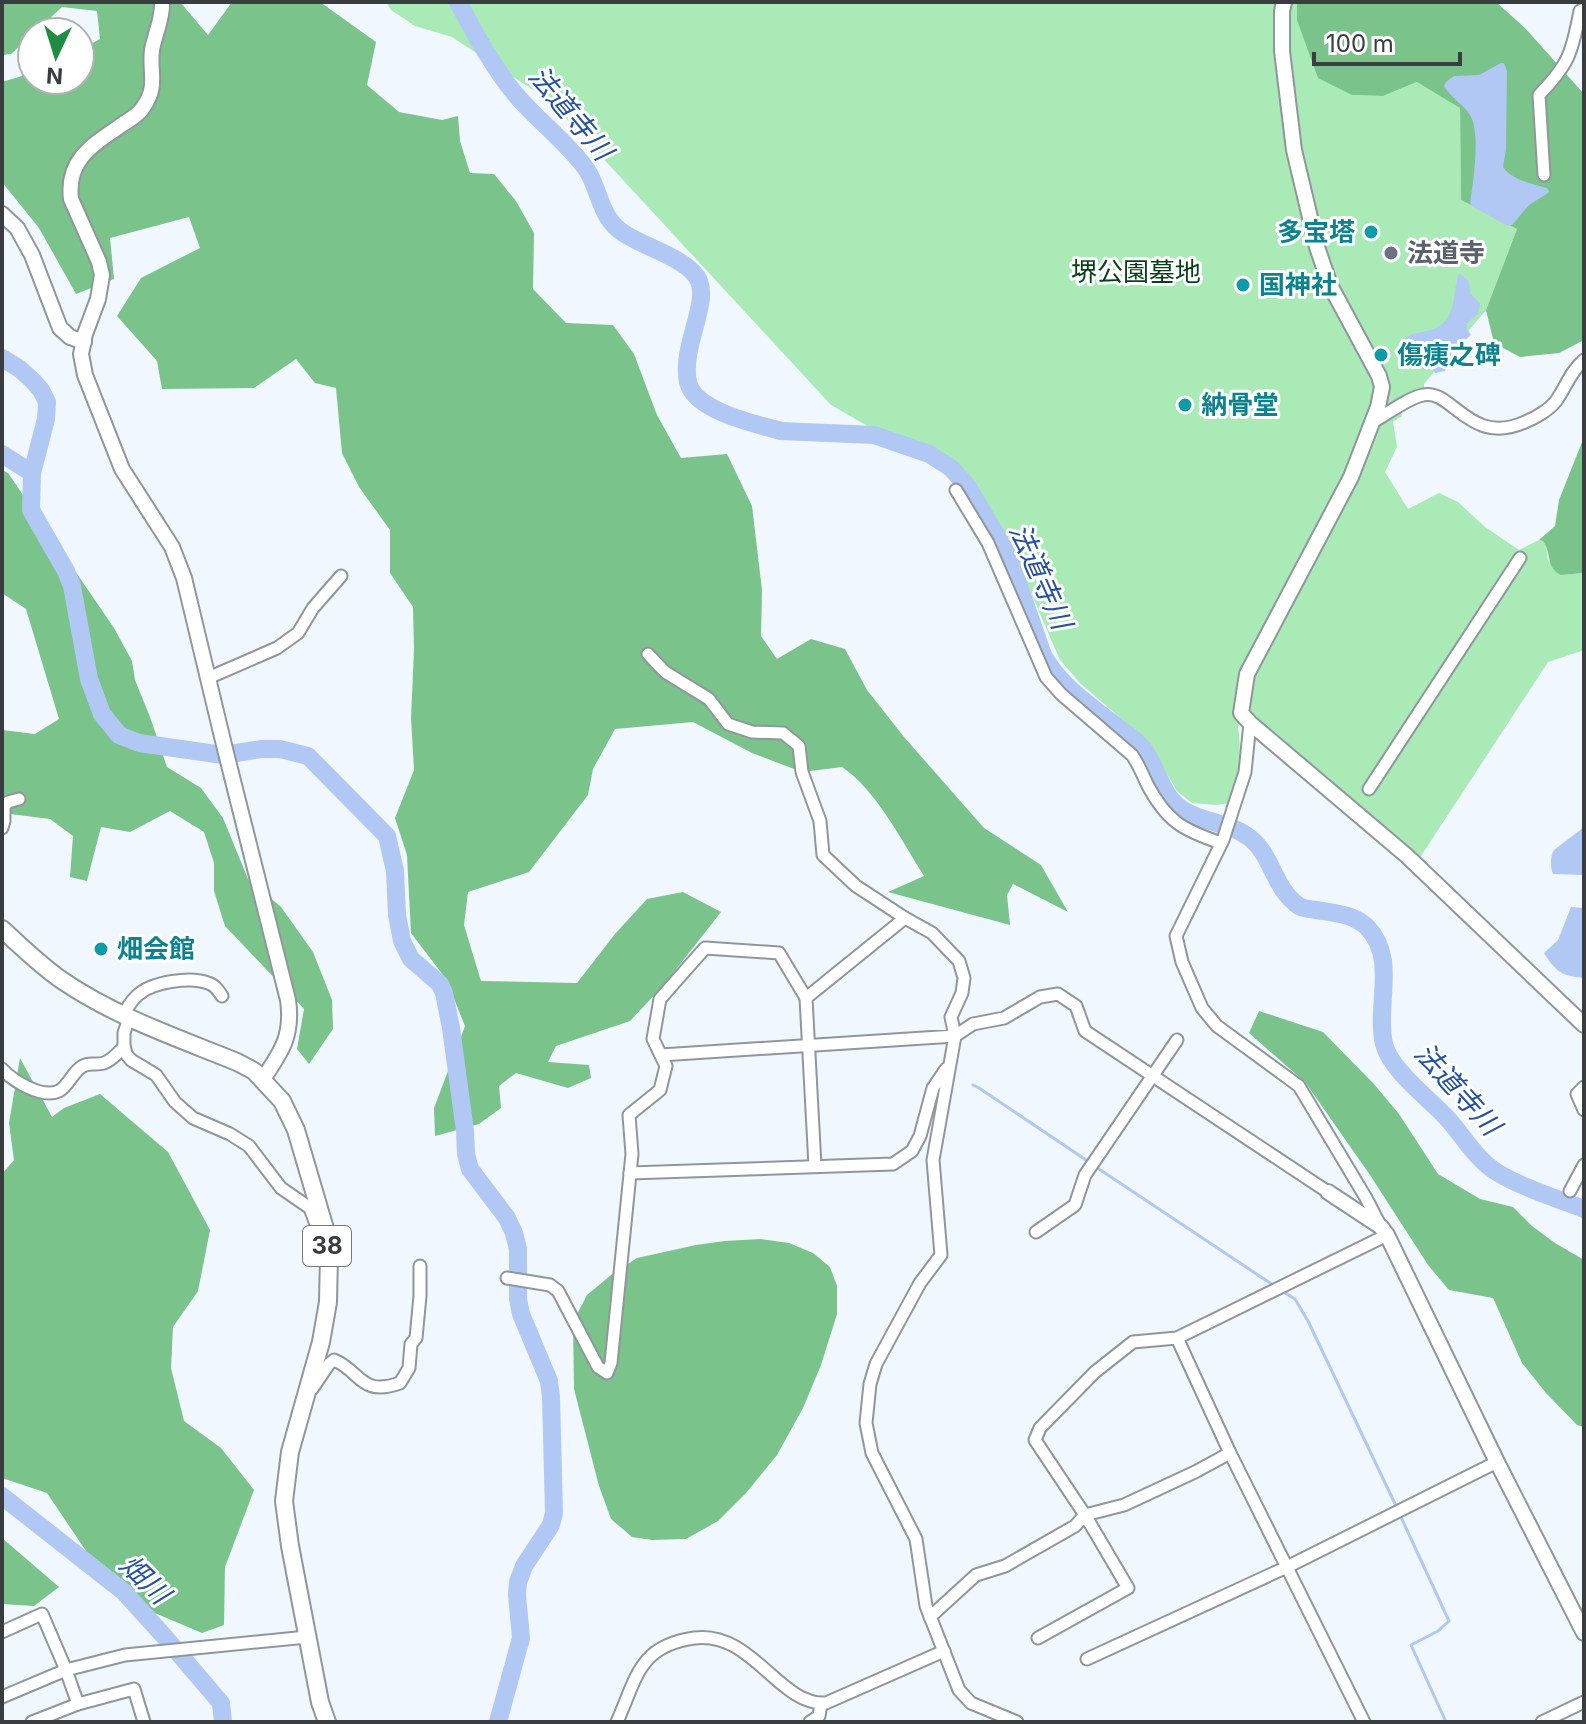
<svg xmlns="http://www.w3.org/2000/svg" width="1586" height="1724" viewBox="0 0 1586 1724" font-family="Inter,'Noto Sans JP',sans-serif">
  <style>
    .green { fill: #a9eab6 }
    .forest { fill: #7ac38a }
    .water { fill: #b0c8f3 }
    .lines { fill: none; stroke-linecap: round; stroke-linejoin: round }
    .stream { stroke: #b0c8f3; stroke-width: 3 }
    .river { stroke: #b0c8f3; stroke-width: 18 }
    .minor-casing { stroke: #8f969c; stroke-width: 15 }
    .tertiary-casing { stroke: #8f969c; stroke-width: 18 }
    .primary-casing { stroke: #8f969c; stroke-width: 20 }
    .minor { stroke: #fff; stroke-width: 11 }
    .tertiary { stroke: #fff; stroke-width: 14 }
    .primary { stroke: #fff; stroke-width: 16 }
    .culture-dot { fill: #0f9aa8; stroke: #fff; stroke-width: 3 }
    .worship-dot { fill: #6b7280; stroke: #fff; stroke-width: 3 }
    .labels { text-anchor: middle; stroke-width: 6; stroke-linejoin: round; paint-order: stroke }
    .shield { fill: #fff; stroke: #757779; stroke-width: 2 }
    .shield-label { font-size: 24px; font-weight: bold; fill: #3a3d40 }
    .culture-label { font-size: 26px; font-weight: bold; fill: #0d838f; stroke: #fff; text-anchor: start }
    .worship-label { font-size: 26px; font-weight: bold; fill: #5b616d; stroke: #fff; text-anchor: start }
    .park-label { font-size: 26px; fill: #073f1b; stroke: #fff }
    .water-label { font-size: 28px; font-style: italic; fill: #2651a2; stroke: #fff }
  </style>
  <rect width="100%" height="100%" fill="#f0f7ff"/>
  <path class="green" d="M 386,2 L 1297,2 L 1297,20 L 1352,95 L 1383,96 L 1417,82 L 1460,107 L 1461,200 L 1517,229 L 1486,310 L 1424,384 L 1424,390 L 1400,410 L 1402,416 L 1393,422 L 1397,447 L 1385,472 L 1408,509 L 1439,493 L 1458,502 L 1485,527 L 1519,550 L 1539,540 L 1543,541 L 1546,545 L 1548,560 L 1561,575 L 1584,573 L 1584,650 L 1548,662 L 1419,859 L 1262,726 L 1254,715 L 1238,726 C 1242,759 1239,772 1231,803 L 1216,805 L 1192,803 L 1177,791 L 1148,742 L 1080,683 L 1060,660 L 1009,542 L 974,484 L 929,452 L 871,428 L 831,405 L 550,101 L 452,37 L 415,26 L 391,10 Z"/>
  <g class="forest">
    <path d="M 2,2 L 180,2 L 208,35 L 232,2 L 320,2 L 376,42 L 367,85 L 399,112 L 442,120 L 458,116 L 460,141 L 470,173 L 494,174 L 516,201 L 534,233 L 533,289 L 566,323 L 613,325 L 634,354 L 657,415 L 681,458 L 727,454 L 752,506 L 762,590 L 761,636 L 777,659 L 811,639 L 845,649 L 867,690 L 904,737 L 984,828 L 1041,865 L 1068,912 L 1013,884 L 1007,895 L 1010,925 L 888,892 L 924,876 C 902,841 876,790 842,767 L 802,772 L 752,753 L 693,722 L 615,729 L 593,769 L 588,795 L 529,872 L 468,892 L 464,925 L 481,981 L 577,983 L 615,934 L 647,899 L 683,892 L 721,912 L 663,986 L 630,1021 L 556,1046 L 548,1062 L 589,1065 L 591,1078 L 568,1088 L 516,1073 L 499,1086 L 501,1108 L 479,1124 L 435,1136 L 434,1108 L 465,1026 L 446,979 L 411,933 L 407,855 L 395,818 L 414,770 L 411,718 L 414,650 L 413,607 L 390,573 L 390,530 L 359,487 L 342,453 L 336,388 L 315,383 L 296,359 L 254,388 L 162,389 L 157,361 L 117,316 L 141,278 L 200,248 L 189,217 L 110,238 L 114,279 L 76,294 L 39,228 L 2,182 L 2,82 L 32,73 L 32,80 L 80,80 L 80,50 L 100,39 L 97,11 L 62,7 L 35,32 L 32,32 L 32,35 L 11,54 L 2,55 Z"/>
    <polygon points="1297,2 1496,2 1525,28 1584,94 1584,340 1559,353 1520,357 1494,343 1486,310 1517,229 1461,200 1460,108 1417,82 1383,96 1352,95 1318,78 1297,20"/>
    <path d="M 1584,437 L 1584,573 L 1561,575 C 1545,567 1552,553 1543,541 L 1539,540 L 1555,526 L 1559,500 Z"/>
    <polygon points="2,470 8,473 114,628 132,661 135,680 150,717 167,767 201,788 223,818 248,879 281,907 313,952 332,1000 333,1029 309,1064 297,1049 304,1009 225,926 214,891 214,863 204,832 170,811 130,832 101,827 87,881 70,877 73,836 50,819 2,813 2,730 35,734 59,719 26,609 2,593"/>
    <polygon points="1259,1011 1323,1032 1373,1083 1399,1114 1438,1174 1480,1199 1513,1207 1532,1226 1555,1243 1584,1260 1584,1427 1577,1425 1546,1393 1522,1363 1493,1298 1449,1290 1428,1265 1370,1175 1305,1082 1249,1033"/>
    <polygon points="20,1058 52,1117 64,1108 100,1094 168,1152 210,1230 198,1291 173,1327 171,1368 184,1421 221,1448 254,1490 225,1567 224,1625 202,1633 117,1597 47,1493 2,1478 2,1174 14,1160 9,1123"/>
    <polygon points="761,1239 789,1243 813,1253 830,1267 837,1286 837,1314 821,1365 803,1408 777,1455 746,1493 718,1521 686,1539 652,1540 632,1537 611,1519 599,1486 574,1389 573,1322 587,1295 611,1275 637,1258 696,1245 725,1241"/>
    <polygon points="2,1538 59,1587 34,1606 2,1604"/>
  </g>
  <g class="water">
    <path d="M 1501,63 L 1504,63 L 1507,71 L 1506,150 L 1503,167 C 1512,180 1532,184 1547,188 L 1549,191 L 1548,193 L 1529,205 L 1512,225 L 1508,226 L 1473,207 L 1470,203 C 1473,183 1481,132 1470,115 C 1463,104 1451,98 1444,86 L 1446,82 L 1454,76 L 1479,75 Z"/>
    <path d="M 1459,273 L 1469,281 L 1470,293 L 1480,304 L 1478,314 L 1467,323 L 1467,329 L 1471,335 L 1464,341 L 1445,371 L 1435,373 L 1433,369 L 1424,370 L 1403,340 C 1410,333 1418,333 1427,331 C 1459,324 1451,295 1459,273 Z"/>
    <path d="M 1584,827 L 1584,875 L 1553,874 C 1550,867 1550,856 1554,850 Z"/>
    <path d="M 1571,907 L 1584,908 L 1584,978 C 1562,976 1556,972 1544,953 L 1558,940 Z"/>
  </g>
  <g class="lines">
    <g class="stream">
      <polyline points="973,1085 979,1088 1089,1162"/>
      <polyline points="1096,1167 1276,1287"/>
      <polyline points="1282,1291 1295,1299 1308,1321 1397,1508"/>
      <polyline points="1400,1515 1449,1621 1438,1631 1411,1645 1446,1722"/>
    </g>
    <g class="river">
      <path d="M 458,2 C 475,34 493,67 516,95 C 538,121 567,142 587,170 C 599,189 600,214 618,229 C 637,246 689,257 699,281 C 704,294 699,309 696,322 C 691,341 684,362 688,382 C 694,411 756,424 781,431 L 874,435 L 929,454 L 951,468 L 968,487 L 1008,555 L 1043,655 C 1061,688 1093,707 1121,730 C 1129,736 1139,742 1144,750 C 1158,769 1162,797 1183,810 C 1203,823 1230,822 1250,838 C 1273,856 1273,888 1299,906 C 1304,909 1310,909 1316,910 C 1335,913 1353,914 1367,927 C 1398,959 1375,1005 1384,1044 C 1390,1069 1428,1098 1446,1117 C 1462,1134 1475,1158 1495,1171 C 1520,1187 1556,1198 1584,1209"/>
      <polyline points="2,358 20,369 33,381 41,390 47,402 46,419 32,473 31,510 66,571 72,586 89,679 102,714 119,735 139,743 223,755 262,749 280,749 308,756 387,836 395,871 397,915 402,941 411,959 440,984 444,993 451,1028 465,1131 466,1154 470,1169 507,1218 514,1233 518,1249 518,1299 521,1314 549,1381 551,1397 554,1513 551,1525 524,1566 518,1582 517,1595 521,1638 498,1722"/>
      <polyline points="2,454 32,473"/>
      <polyline points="2,1496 124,1592 163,1635 221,1703 223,1722"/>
    </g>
    <g class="minor-casing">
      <g id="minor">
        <path d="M 1544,175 L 1539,95 C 1569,64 1572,53 1580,11 L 1584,9"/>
        <path d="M 1373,422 C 1387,414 1408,398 1423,395 C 1452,388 1469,447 1525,422 C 1535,418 1549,410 1556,401 C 1566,387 1570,372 1584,360"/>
        <path d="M 956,490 L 988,543 L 1046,677 L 1061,694 L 1132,755 C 1139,765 1142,773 1147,784 C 1167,822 1183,830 1221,843"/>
        <polyline points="648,654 665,672 709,699 728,724 752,732 783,733 799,746 802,772 820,821 823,855 856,886 905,918 932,933 959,961 964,978 962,993 951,1017 955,1036 661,1055"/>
        <polyline points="208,678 277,648 298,633 313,608 341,576"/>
        <polyline points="1250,723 1245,772 1223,840 1176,936 1182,962 1202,1008 1217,1026 1299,1086 1366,1198 1381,1227"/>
        <polyline points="1369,789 1520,558"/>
        <polyline points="2,828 4,821 4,806 8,802 19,799"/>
        <path d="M 123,1015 C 128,1007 132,999 139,994 C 153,982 191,976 208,983 C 215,985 218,990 222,996"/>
        <polyline points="129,1018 124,1033 124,1045 126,1054 131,1060 156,1075 175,1102 193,1118 230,1134 249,1146 281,1188 310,1208 317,1227 322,1230"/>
        <path d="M 2,1069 C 13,1081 42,1099 59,1091 C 68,1086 72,1074 80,1068 C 88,1061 95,1066 104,1063 C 111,1061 119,1052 124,1047"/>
        <polyline points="1584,1087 1577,1094 1584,1110"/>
        <polyline points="815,1166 806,998 905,918"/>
        <polyline points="630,1173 893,1164 912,1151 920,1136 933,1088 946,1069"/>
        <polyline points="1570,1191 1584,1165"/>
        <polyline points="1036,1232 1075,1205 1085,1175 1177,1040"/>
        <polyline points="507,1278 550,1285 558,1291 598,1367 607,1373 611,1363 632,1154 629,1115 660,1090 666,1066 653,1039 660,999 705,948 779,953 806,998"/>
        <polyline points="1177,1338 1230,1453 1364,1722"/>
        <path d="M 312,1389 L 329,1364 L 334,1360 C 361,1371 360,1397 400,1383 L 409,1368 L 411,1344 L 416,1338 L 420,1296 L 420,1266"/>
        <polyline points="1230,1453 1195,1472 1124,1505 1085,1515 1035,1440 1040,1428 1095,1372 1133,1342 1177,1338 1387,1235"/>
        <polyline points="930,1617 976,1575 1005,1566 1075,1526 1085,1515 1128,1588 1038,1638"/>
        <polyline points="2,1632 42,1614 66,1670 78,1704"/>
        <polyline points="1087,1659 1287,1567 1497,1462"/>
        <polyline points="2,1697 66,1670 125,1655 307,1637"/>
        <polyline points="32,1722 78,1704 134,1689 144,1722"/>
        <path d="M 617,1722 C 637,1677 639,1646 694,1638 C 752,1630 779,1706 826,1703 L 944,1651"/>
        <polyline points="810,1722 819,1716 821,1704"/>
        <polyline points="1017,1722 971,1703 959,1690 926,1606 916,1539 872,1453 866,1423 870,1384 876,1364 920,1283 941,1255 933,1160 955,1036 973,1024 1004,1018 1040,997 1058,994 1076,1006 1085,1031 1328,1192"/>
        <polyline points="1542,1722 1584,1702"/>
      </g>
    </g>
    <g class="tertiary-casing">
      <g id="tertiary">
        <path d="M 162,2 C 163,19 155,33 152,50 C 149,73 159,86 142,109 C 138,115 129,120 123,124 C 94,144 66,159 71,199 L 99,262 L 102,275 L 98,299 L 85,334 L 81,354 L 85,375 L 122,469 L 172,547 L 184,578 L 224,745 L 288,1000 C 293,1035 282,1051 263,1079"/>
        <polyline points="1284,2 1282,11 1282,51 1294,150 1317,247 1330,285 1379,376 1382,387 1378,407 1351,477 1247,674 1241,713 1250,723 1407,856 1584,1025"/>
        <polyline points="2,214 17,228 32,255 60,328 70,337 84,342"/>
        <polyline points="1328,1192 1381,1227 1387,1235 1497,1462 1584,1633"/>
      </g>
    </g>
    <g class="primary-casing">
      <path id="primary" d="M 2,929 C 22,947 41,966 63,981 C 116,1017 178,1038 237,1062 L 254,1071 L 282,1101 L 296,1130 L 326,1232 L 329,1256 L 328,1302 L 321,1342 L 290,1452 L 284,1501 L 290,1546 L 320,1702 L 327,1722"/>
    </g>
    <use href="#minor" class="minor"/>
    <use href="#tertiary" class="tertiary"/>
    <use href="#primary" class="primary"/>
  </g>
  <g class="culture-dot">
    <circle cx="1371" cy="232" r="8"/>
    <circle cx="1243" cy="285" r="8"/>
    <circle cx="1381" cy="355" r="8"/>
    <circle cx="1185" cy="405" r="8"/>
    <circle cx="101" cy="949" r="8"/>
  </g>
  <circle class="worship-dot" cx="1391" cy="253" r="8"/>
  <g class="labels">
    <rect class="shield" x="303" y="1226" width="48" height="40" rx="6"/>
    <g class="shield-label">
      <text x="327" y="1254">38</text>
    </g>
    <g class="culture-label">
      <text x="1355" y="241" text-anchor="end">多宝塔</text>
      <text x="1259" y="294">国神社</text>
      <text x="1397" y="364">傷痍之碑</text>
      <text x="1201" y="414">納骨堂</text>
      <text x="117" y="958">畑会館</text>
    </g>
    <g class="worship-label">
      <text x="1407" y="262">法道寺</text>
    </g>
    <g class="park-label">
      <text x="1136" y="281">堺公園墓地</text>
    </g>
    <g class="water-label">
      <text transform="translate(571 113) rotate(50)" y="10">法道寺川</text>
      <text transform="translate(1041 576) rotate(66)" y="10">法道寺川</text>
      <text transform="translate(1458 1089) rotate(48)" y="10">法道寺川</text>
      <text transform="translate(145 1579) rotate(44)" y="10">畑川</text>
    </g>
  </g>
  <rect width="1586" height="1724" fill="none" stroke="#3a3d40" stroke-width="8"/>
  <g transform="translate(56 56) rotate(184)"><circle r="38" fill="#ffffff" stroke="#b0b1b3" stroke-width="2"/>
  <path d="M0-6L14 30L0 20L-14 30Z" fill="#208c43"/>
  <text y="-12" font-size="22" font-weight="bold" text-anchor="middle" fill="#3a3d40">N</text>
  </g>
  <path d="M1314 52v12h146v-12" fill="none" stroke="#3a3d40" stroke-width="4"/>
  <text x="1326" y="52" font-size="24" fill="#3a3d40" stroke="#ffffff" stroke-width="6" paint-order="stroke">100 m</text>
</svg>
